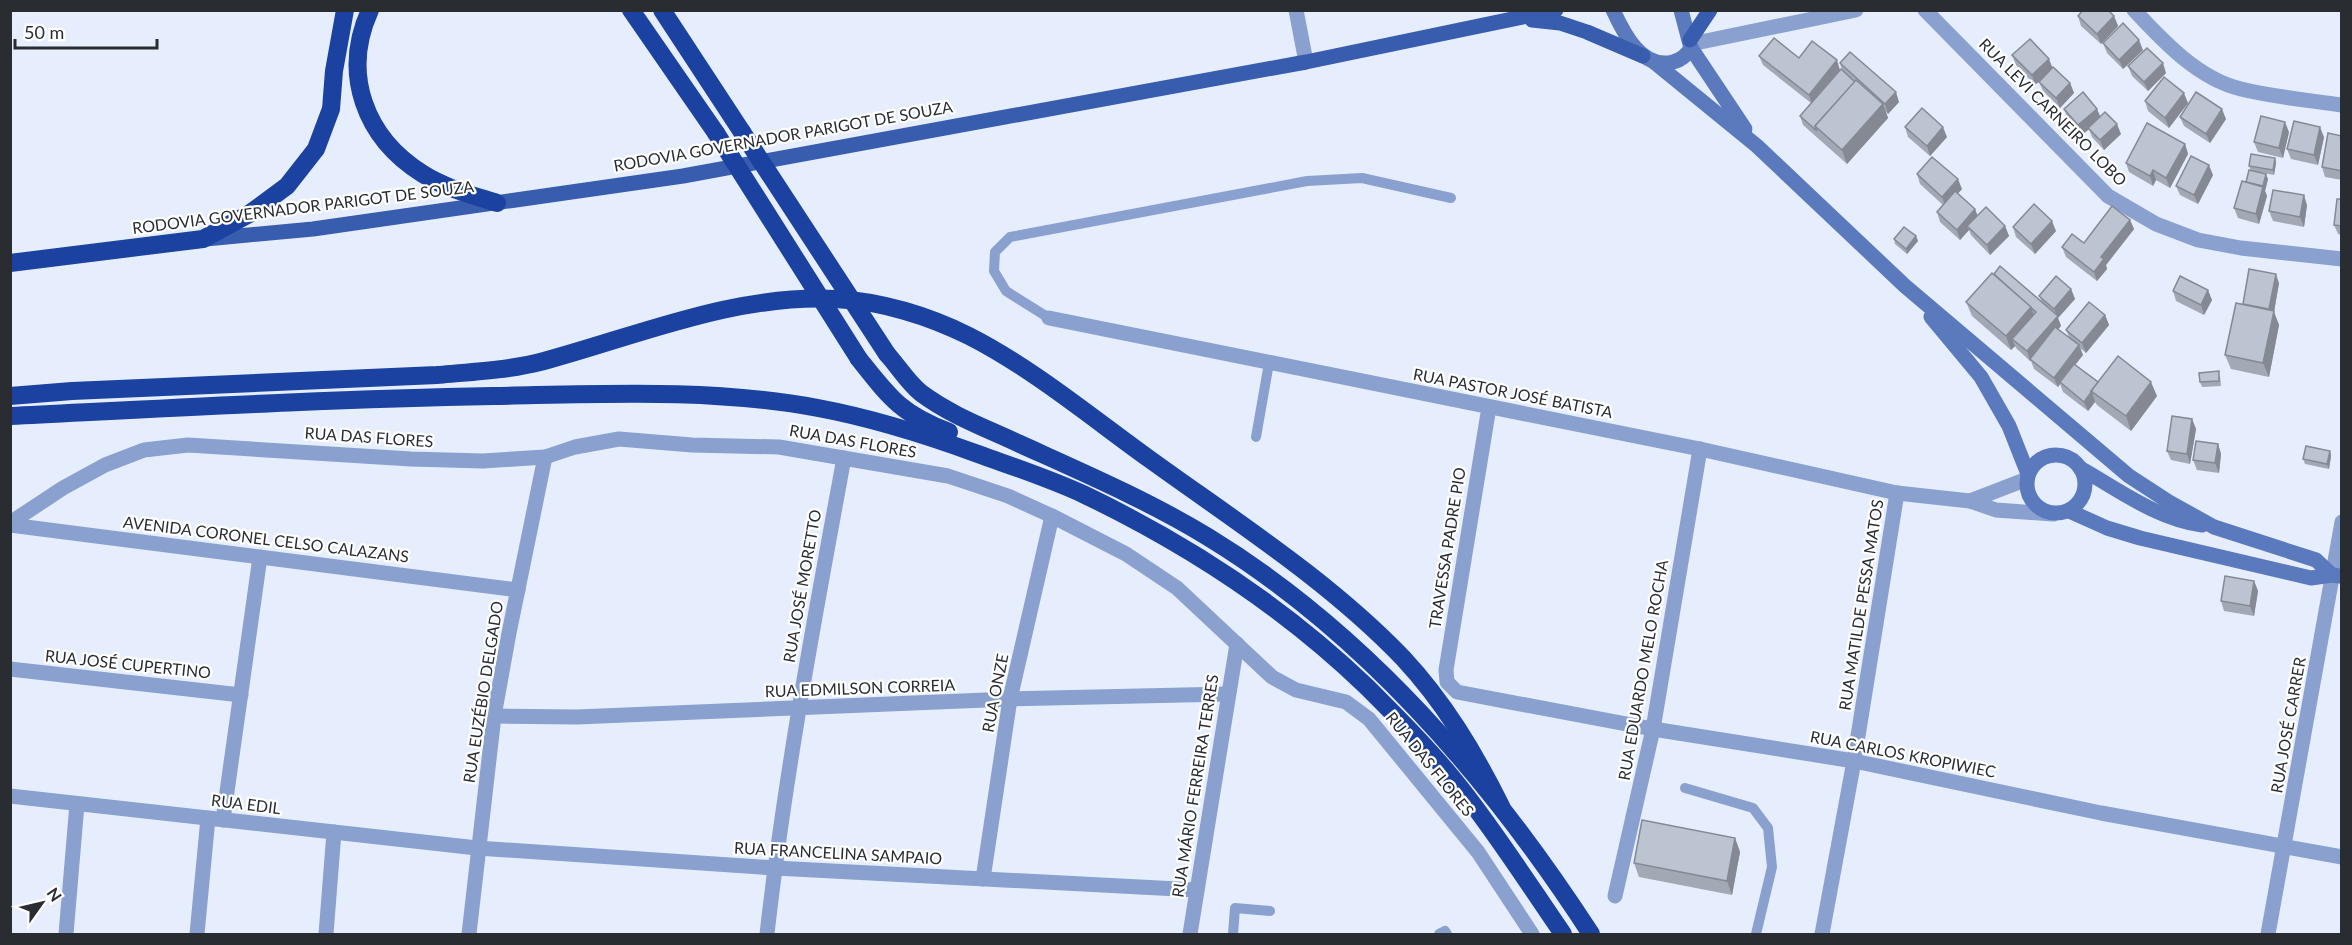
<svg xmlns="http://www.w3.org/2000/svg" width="2352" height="945" viewBox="0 0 2352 945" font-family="Lato,sans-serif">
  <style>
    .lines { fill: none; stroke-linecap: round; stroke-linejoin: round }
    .lane { stroke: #8aa1cf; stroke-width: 10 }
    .street { stroke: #8aa1cf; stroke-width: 15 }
    .secondary { stroke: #5a7abd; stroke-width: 15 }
    .primary { stroke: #385dae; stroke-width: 15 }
    .highway { stroke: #1b42a1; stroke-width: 18 }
    .highway-bridge { stroke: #1b42a1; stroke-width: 18 }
    .wall { fill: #a2a9b5 }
    .shaded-wall { fill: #848993 }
    .building { fill: #bcc4d2; stroke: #848993; stroke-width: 1.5 }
    .labels { text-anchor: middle; stroke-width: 4.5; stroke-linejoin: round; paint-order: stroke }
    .street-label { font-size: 16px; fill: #292c31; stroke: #fff }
  </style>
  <rect width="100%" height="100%" fill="#e6eefd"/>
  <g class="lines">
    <g class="lane">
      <polyline points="1049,318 1006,291 994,271 995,252 1010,237 1307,181 1362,178 1451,198"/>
      <polyline points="1256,437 1269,363"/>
      <polyline points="1685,788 1753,808 1768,828 1772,867 1756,934"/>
      <polyline points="1233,934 1235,908 1270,911"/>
      <polyline points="1439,934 1445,931 1447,934"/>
    </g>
    <g class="street">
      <polyline points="1296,10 1306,62"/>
      <polyline points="1925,10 2108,196 2156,224 2198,240 2241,248 2342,259"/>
      <path d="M 2134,10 C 2163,41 2198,79 2241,89 C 2273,97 2308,100 2342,105"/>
      <polyline points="1691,44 1856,10"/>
      <polyline points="1049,318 1700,449 1897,493 1970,501 1996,510 2053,514"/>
      <polyline points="1489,407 1446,670 1447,682 1457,692 1653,729 1854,761 2101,813 2342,857"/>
      <polyline points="1970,501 2027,479"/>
      <polyline points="10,523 63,488 105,465 144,450 188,445 411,459 483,461 545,457 575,447 619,439 692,445 779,447 948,476 1008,496 1052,516 1126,554 1177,588 1272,677 1296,690 1346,702 1369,719 1478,852 1532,934"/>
      <polyline points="10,525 518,590"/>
      <polyline points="10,669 241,695"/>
      <polyline points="494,716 577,717 1010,699 1228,694"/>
      <polyline points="10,796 477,848 775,868 1197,890"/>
      <polyline points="223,820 260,557"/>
      <polyline points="983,879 1010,699 1052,516"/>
      <polyline points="1615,896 1653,729 1700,449"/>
      <polyline points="66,934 77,804"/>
      <polyline points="197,934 208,818"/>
      <polyline points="326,934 334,832"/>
      <polyline points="469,934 494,716 509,633 545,457"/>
      <path d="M 767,934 C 785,774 815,616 844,458"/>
      <polyline points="1190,934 1237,644"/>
      <polyline points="1822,934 1854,761 1897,493"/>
      <polyline points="2268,934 2342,522"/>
    </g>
    <g class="secondary">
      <path d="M 1613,10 C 1624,34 1642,70 1673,62 C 1681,60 1687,55 1691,48 L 1681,10"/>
      <polyline points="1691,48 1745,129"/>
      <polyline points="1654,62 1757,146 1905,286 2129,476 2169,502 2214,527 2316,560 2332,575"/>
      <polyline points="1931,317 1981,377 2009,426 2028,474"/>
      <circle cx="2056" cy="484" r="29"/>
      <path d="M 2080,468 C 2119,490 2157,519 2202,525"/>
      <polyline points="2069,511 2107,528 2140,538 2311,578 2332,575 2339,576"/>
    </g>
    <g class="primary">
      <polyline points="1532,20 1560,23 1587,32 1643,56"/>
      <polyline points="1690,40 1710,10"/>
      <polyline points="206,239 313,229 683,176 1306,62 1556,10"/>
    </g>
    <g class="highway">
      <path d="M 370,10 C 341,74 365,138 423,174 C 445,188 472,195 497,203"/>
      <polyline points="631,10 716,133"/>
      <polyline points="662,10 742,132"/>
      <polyline points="10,263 203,239 249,214 287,186 316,149 331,109 334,71 345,10"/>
      <path d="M 887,354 C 898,366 908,383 921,393 C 952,416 986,428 1020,444 C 1084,473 1149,501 1208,537 C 1367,634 1491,780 1591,934"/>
      <path d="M 859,359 C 890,398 901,414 949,432"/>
      <path d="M 10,396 L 72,391 L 437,375 C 473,372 510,370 544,361 C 640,335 735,294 835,299 C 881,301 929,316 969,336 C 1032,368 1091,417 1148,458 C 1235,521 1328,580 1403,658 C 1444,702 1474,752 1501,806"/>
      <path d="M 10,416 C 172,408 332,399 493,396 C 601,394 711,388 818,408 C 872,418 926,435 978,454 C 1014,467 1051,479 1085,495 C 1187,544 1285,608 1367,687 C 1400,720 1434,754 1462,790 C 1498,836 1530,886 1563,934"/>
    </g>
    <g class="highway-bridge">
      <polyline points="742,132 887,354"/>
      <polyline points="716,133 859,359"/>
    </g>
  </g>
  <g class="wall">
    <polygon points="2078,16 2114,16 2118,26 2101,44 2081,26"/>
    <polygon points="2103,43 2143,50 2123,69 2107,53"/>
    <polygon points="2012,55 2052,68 2070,83 2074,93 2060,108 2043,91 2039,82 2045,76 2035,85 2016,65"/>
    <polygon points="1759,56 1799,58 1840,70 1842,71 1840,63 1899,102 1888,114 1886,112 1888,118 1847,164 1803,125 1800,116 1811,103 1763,65"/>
    <polygon points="2128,66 2166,73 2148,91 2132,76"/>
    <polygon points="2145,101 2188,103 2169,128 2148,111"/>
    <polygon points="2064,109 2097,109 2100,116 2121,134 2104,150 2092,137 2089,129 2082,135 2068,119"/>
    <polygon points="2180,117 2226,119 2210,143 2184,126"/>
    <polygon points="1905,127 1947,137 1930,156 1908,137"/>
    <polygon points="2289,132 2283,158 2258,152 2254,142"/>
    <polygon points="2342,136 2342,180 2325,177 2322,167"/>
    <polygon points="2324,137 2318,165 2291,159 2287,149"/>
    <polygon points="2185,144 2188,154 2170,188 2156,180 2153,186 2129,172 2126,163"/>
    <polygon points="2275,158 2276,163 2274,175 2253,171 2268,179 2265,191 2267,196 2259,224 2238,218 2234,208 2251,171 2249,166"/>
    <polygon points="1917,174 1962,189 1957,194 1975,209 1977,215 2005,226 2009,236 1990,255 1971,235 1969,230 1960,240 1940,222 1937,212 1943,205 1920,184"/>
    <polygon points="2213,175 2198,204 2180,195 2176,186"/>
    <polygon points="2342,199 2342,235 2338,234 2334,225"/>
    <polygon points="2307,205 2304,227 2273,221 2269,211"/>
    <polygon points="2130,220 2134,229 2106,265 2107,269 2097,281 2066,257 2062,247 2084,243"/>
    <polygon points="2013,227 2056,231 2035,254 2016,237"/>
    <polygon points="1916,236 1918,241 1907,254 1895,244 1894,239"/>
    <polygon points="2279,283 2274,312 2279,325 2269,377 2231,369 2225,355 2243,305"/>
    <polygon points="2071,289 2075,299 2058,318 2061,326 2058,329 2069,337 2066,330 2105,315 2109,325 2086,353 2080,348 2083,355 2075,364 2098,382 2157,396 2131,431 2097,405 2095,402 2088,411 2063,392 2060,384 2058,387 2034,369 2031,361 2030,361 2016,348 2015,346 2011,350 1972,316 1966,302 2042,302 2039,296"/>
    <polygon points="2173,291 2212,300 2204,315 2176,301"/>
    <polygon points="2220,376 2221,386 2202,387 2200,382"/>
    <polygon points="2192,419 2196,429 2190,464 2171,460 2167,451"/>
    <polygon points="2218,444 2221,454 2219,473 2197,470 2193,460"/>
    <polygon points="2330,451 2331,456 2329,469 2305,464 2303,459"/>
    <polygon points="2254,581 2258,591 2254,616 2224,611 2221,601"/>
    <polygon points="1735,838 1740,852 1732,895 1639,877 1634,863"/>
  </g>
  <g class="shaded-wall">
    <polygon points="2114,16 2118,26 2101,44 2097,34"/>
    <polygon points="2139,40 2143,50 2123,69 2119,60"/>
    <polygon points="2049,59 2053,69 2035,85 2032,75"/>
    <polygon points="1837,60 1840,70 1812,105 1809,95"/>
    <polygon points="2163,63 2166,73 2148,91 2144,82"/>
    <polygon points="2070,83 2074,93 2060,108 2056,98"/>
    <polygon points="1896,92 1899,102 1888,114 1885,104"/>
    <polygon points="2184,93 2188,103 2169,128 2165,118"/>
    <polygon points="1883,104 1888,118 1847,164 1842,150"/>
    <polygon points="2097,109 2101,119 2082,135 2078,125"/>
    <polygon points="2222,109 2226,119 2210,143 2206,134"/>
    <polygon points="2285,122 2289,132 2283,158 2279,148"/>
    <polygon points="2117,124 2121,134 2104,150 2100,140"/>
    <polygon points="1943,127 1947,137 1930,156 1927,146"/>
    <polygon points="2320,127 2324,137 2318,165 2314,155"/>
    <polygon points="2185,144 2188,154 2170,188 2166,178"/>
    <polygon points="2275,158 2276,163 2274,175 2273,170"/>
    <polygon points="2209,165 2213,175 2198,204 2194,195"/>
    <polygon points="2153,170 2156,180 2153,186 2150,176"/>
    <polygon points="2266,174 2268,179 2265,191 2267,196 2259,224 2256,214"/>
    <polygon points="1958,179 1962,189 1946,207 1942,197"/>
    <polygon points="2304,195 2307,205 2304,227 2300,217"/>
    <polygon points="1975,209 1979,219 1967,226 1969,230 1960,240 1957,230"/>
    <polygon points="2130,220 2134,229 2106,265 2107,269 2097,281 2094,272 2101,257"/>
    <polygon points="2052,221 2056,231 2035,254 2031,244"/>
    <polygon points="2005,226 2009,236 1990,255 1987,245"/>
    <polygon points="1916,236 1918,241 1907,254 1906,249"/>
    <polygon points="2276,274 2279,283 2274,312 2279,325 2269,377 2263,363 2273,318 2269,309"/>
    <polygon points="2071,289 2075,299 2058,318 2061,326 2030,361 2027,351 2057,316 2054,309"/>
    <polygon points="2208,290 2212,300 2204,315 2201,305"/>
    <polygon points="2031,307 2036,321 2012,339 2015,346 2011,350 2006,336"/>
    <polygon points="2105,315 2109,325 2086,353 2082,343"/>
    <polygon points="2079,345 2083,355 2061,383 2060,382 2060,384 2058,387 2054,378"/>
    <polygon points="2151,382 2157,396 2131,431 2126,416"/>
    <polygon points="2092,392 2095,402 2088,411 2084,402"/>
    <polygon points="2192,419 2196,429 2190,464 2187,454"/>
    <polygon points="2218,444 2221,454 2219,473 2215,463"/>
    <polygon points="2330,451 2331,456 2329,469 2327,464"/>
    <polygon points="2254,581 2258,591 2254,616 2250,606"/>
    <polygon points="1735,838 1740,852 1732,895 1727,881"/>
  </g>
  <g class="building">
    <polygon points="2083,10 2108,10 2114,16 2097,34 2078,16"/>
    <polygon points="2123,23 2139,40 2119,60 2103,43"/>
    <polygon points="1774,38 1799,58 1812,41 1837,60 1809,95 1759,56"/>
    <polygon points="2030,39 2049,59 2032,75 2012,55"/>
    <polygon points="2147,48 2163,63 2144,82 2128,66"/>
    <polygon points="1850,52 1896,92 1885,104 1840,63"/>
    <polygon points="2053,67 2070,83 2056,98 2039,82"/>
    <polygon points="1841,69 1855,82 1815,126 1817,131 1800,116"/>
    <polygon points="2164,77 2184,93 2165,118 2145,101"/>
    <polygon points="1856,80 1883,104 1842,150 1815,126"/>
    <polygon points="2083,92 2097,109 2078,125 2064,109"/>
    <polygon points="2196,92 2222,109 2206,134 2180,117"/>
    <polygon points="1922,108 1943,127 1927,146 1905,127"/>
    <polygon points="2105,112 2117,124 2100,140 2088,128"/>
    <polygon points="2261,116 2285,122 2279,148 2254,142"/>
    <polygon points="2294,121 2320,127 2314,155 2287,149"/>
    <polygon points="2147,123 2185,144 2166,178 2153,170 2150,176 2126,163"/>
    <polygon points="2328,133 2342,136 2342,171 2322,167"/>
    <polygon points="2251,154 2275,158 2273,170 2249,166"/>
    <polygon points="2191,156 2209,165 2194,195 2176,186"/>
    <polygon points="1932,157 1958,179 1942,197 1917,174"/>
    <polygon points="2249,170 2266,174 2263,186 2246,182"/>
    <polygon points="2242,181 2263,187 2256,214 2234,208"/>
    <polygon points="2273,190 2304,195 2300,217 2269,211"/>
    <polygon points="1955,191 1975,209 1957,230 1937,212"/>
    <polygon points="2337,199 2342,199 2342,226 2334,225"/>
    <polygon points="2034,204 2052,221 2031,244 2013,227"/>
    <polygon points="2112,206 2130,220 2101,257 2104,259 2094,272 2062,247 2072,234 2084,243"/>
    <polygon points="1986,207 2005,226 1987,245 1967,226"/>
    <polygon points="1904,227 1916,236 1906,249 1894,239"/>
    <polygon points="2000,266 2058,316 2027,351 2012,339 2036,312 1994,274"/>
    <polygon points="2249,269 2276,274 2269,309 2243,304"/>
    <polygon points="1992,273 2031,307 2006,336 1966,302"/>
    <polygon points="2056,276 2071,289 2054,309 2039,296"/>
    <polygon points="2180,276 2208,290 2201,305 2173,291"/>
    <polygon points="2089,302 2105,315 2082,343 2066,330"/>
    <polygon points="2236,303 2274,311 2263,363 2225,355"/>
    <polygon points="2055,327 2079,345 2054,378 2030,359"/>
    <polygon points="2118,356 2151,382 2126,416 2091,391"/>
    <polygon points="2074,364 2098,382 2091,391 2092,391 2084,402 2060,382"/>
    <polygon points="2219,371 2219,381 2200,382 2199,373"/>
    <polygon points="2172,416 2192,419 2187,454 2167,451"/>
    <polygon points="2196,441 2218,444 2215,463 2193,460"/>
    <polygon points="2306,446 2330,451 2327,464 2303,459"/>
    <polygon points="2225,576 2254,581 2250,606 2221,601"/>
    <polygon points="1642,820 1735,838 1727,881 1634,863"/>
  </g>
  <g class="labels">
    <g class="street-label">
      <text transform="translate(2053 112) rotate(45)" y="6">RUA LEVI CARNEIRO LOBO</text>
      <text transform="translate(783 136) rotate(-10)" y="6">RODOVIA GOVERNADOR PARIGOT DE SOUZA</text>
      <text transform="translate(303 207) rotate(-7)" y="6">RODOVIA GOVERNADOR PARIGOT DE SOUZA</text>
      <text transform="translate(1513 393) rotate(11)" y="6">RUA PASTOR JOSÉ BATISTA</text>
      <text transform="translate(369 437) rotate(4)" y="6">RUA DAS FLORES</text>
      <text transform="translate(853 441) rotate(10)" y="6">RUA DAS FLORES</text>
      <text transform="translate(266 539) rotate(7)" y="6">AVENIDA CORONEL CELSO CALAZANS</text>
      <text transform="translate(1447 548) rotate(-81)" y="6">TRAVESSA PADRE PIO</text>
      <text transform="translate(802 586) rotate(-80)" y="6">RUA JOSÉ MORETTO</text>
      <text transform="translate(1861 605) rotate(-81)" y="6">RUA MATILDE PESSA MATOS</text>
      <text transform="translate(128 664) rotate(6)" y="6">RUA JOSÉ CUPERTINO</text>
      <text transform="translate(1643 670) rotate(-80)" y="6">RUA EDUARDO MELO ROCHA</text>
      <text transform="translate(860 688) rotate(-2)" y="6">RUA EDMILSON CORREIA</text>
      <text transform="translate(483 692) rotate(-81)" y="6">RUA EUZÉBIO DELGADO</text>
      <text transform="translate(995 693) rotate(-79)" y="6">RUA ONZE</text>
      <text transform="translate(2288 725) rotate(-80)" y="6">RUA JOSÉ CARRER</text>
      <text transform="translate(1903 754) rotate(11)" y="6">RUA CARLOS KROPIWIEC</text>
      <text transform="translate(1430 764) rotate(51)" y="6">RUA DAS FLORES</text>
      <text transform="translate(1195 786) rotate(-81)" y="6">RUA MÁRIO FERREIRA TERRES</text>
      <text transform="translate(246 804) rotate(7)" y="6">RUA EDIL</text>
      <text transform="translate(838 853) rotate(3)" y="6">RUA FRANCELINA SAMPAIO</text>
    </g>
  </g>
  <rect width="2352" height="945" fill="none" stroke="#292c31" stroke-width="24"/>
  <g transform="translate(42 903) rotate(56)" stroke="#ffffff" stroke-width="4.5" paint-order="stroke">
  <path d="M0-4.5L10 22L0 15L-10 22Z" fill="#292c31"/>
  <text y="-9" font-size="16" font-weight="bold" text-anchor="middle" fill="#292c31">N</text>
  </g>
  <path d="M15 39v9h142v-9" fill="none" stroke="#292c31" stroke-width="3"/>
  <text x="24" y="39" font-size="18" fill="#292c31" stroke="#ffffff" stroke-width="4.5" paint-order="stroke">50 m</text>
</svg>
